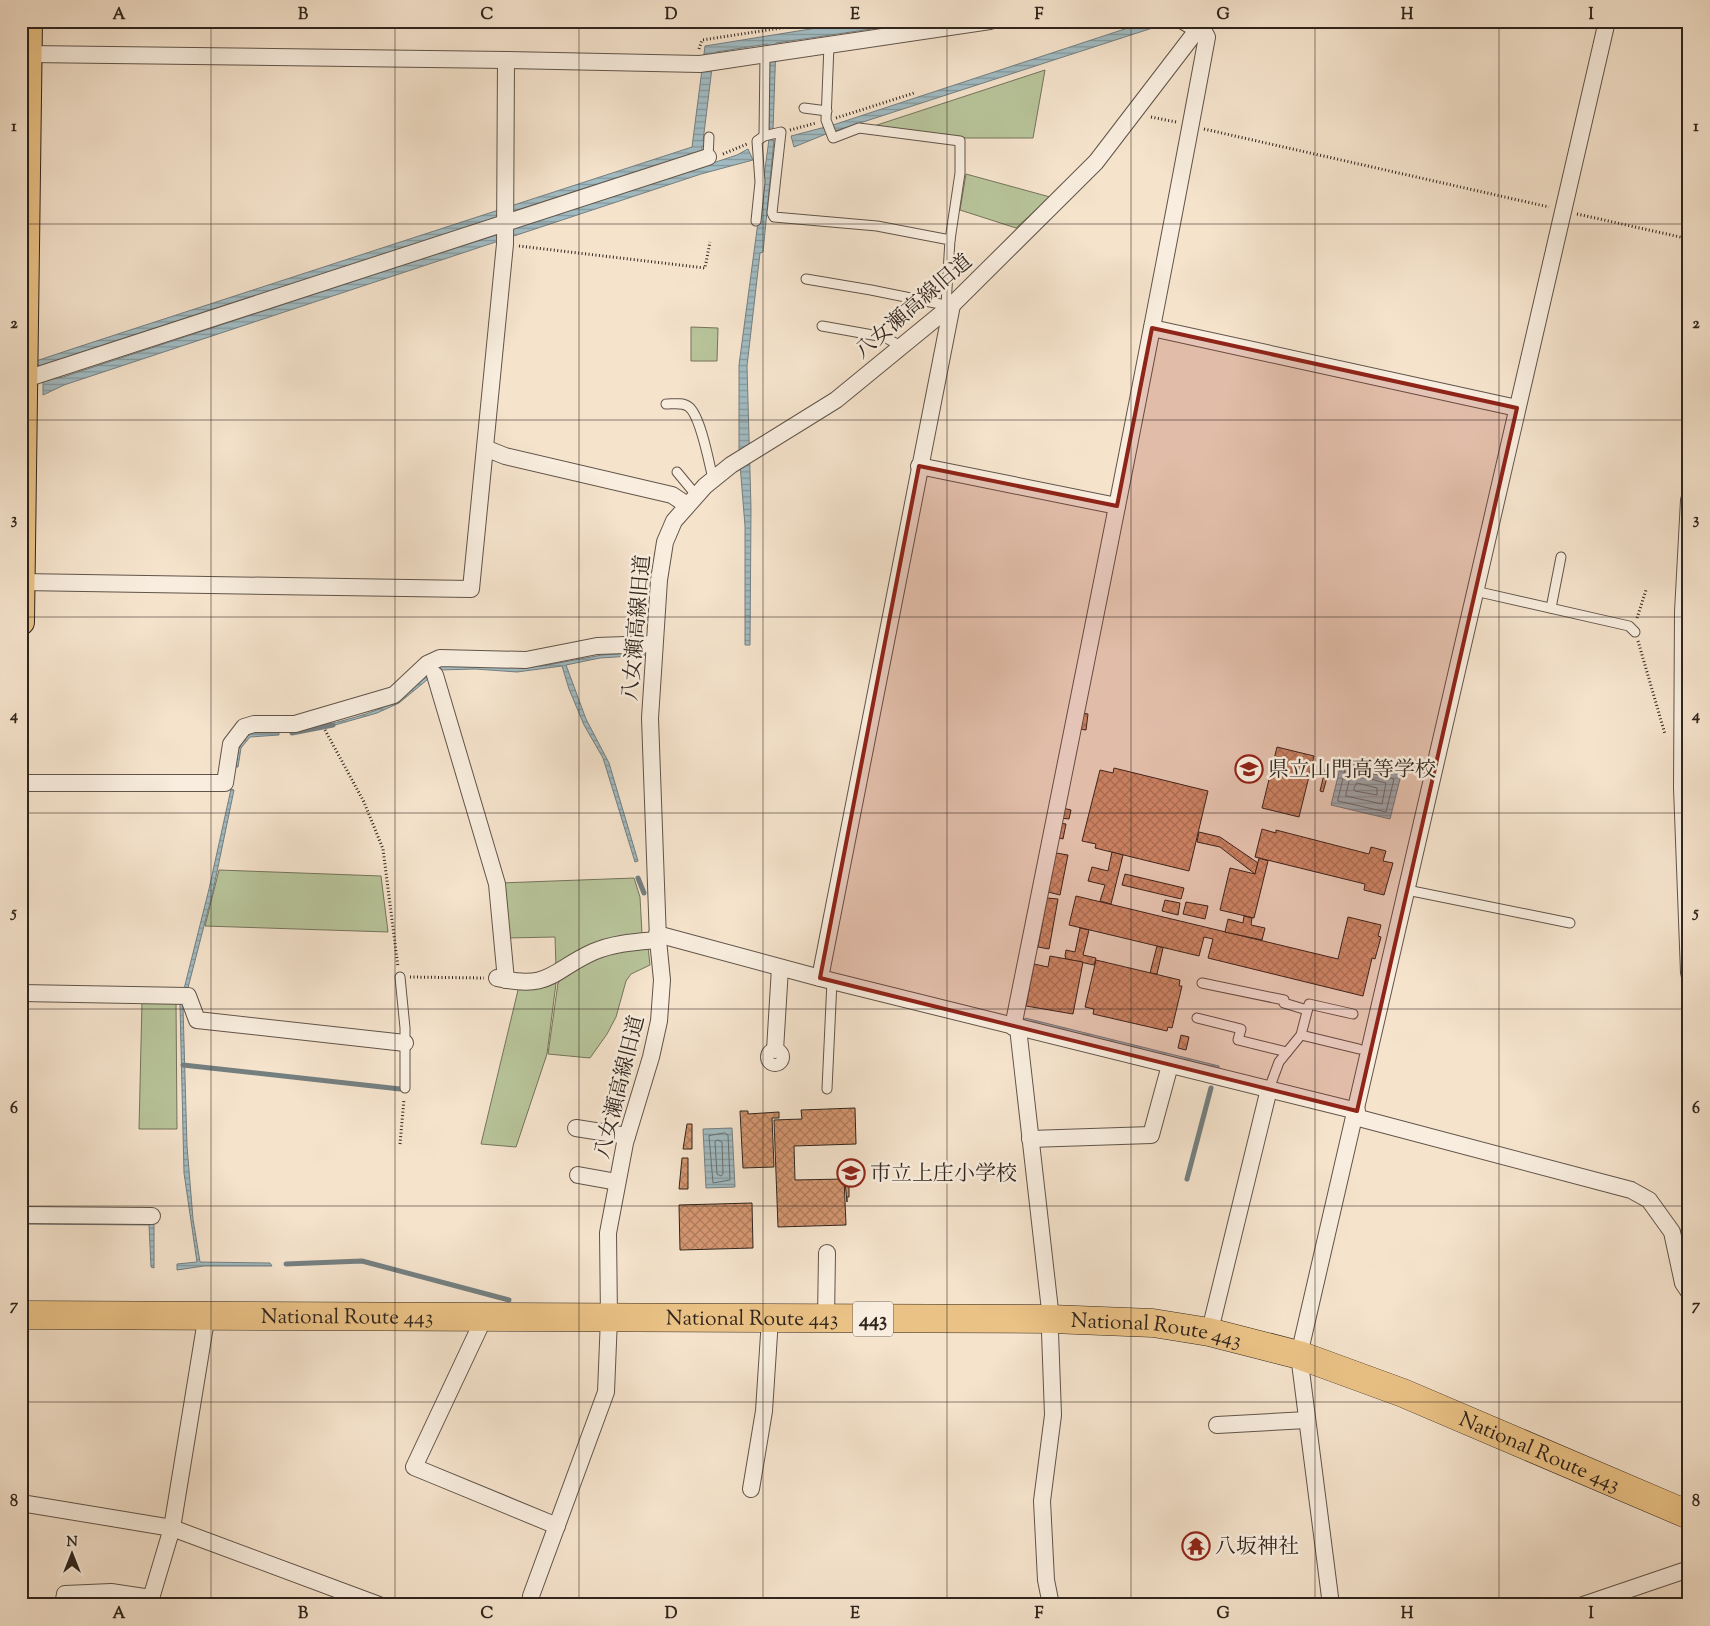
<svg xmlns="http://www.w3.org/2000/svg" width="1710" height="1626" viewBox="0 0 1710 1626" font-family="'Sorts Mill Goudy','Noto Serif JP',serif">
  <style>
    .grass { fill: #b8c49a; stroke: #74745c }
    .water { fill: url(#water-rules); stroke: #747f80 }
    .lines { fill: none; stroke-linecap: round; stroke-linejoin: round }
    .shore { stroke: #687070; stroke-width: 1 }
    .stream { stroke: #747f80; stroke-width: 5 }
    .building { fill: url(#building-cross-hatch); stroke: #30251d }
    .lane-casing { stroke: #615449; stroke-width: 11 }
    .street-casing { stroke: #615449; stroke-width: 18 }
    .primary-casing { stroke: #30251d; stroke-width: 28 }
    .highway-casing { stroke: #30251d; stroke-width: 29 }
    .path { stroke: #30251d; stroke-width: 3; stroke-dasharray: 1 2.5; stroke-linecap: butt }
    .lane { stroke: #f8edde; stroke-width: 9 }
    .street { stroke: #f8edde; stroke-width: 16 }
    .primary { stroke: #eac286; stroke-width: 26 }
    .highway { stroke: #eac286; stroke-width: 28 }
    .marked { fill: #8f2418; fill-opacity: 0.2; stroke: #8f2418; stroke-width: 4; stroke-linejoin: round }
    .grid { fill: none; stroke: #30251d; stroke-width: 1; stroke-opacity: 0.55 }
    .labels { text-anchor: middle; stroke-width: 5; stroke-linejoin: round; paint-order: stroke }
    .shield { fill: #f8edde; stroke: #6c6157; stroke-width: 1 }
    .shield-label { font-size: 20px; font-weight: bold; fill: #30251d }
    .street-label { font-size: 21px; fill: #30251d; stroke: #f8edde }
    .poi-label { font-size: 21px; fill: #30251d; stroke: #f8edde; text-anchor: start }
    .neatline { fill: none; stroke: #30251d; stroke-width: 2 }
    .grid-label { font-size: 16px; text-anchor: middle; font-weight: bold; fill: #30251d }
  </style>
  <defs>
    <pattern id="water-rules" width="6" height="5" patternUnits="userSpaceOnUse" patternTransform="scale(1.25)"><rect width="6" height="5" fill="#a1bbc2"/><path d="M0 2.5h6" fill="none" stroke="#84989d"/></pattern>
    <pattern id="building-cross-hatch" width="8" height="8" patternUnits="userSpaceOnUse" patternTransform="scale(1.25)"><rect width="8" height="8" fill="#d59771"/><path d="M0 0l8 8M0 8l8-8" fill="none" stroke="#ad7b5c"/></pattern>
  </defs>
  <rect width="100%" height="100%" fill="#f5e3cc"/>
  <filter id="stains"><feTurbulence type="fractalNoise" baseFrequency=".004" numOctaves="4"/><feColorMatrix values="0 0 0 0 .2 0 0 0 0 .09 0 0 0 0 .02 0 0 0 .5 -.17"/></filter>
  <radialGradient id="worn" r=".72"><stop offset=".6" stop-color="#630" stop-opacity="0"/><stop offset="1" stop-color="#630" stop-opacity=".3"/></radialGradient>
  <g class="grass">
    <polygon points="1045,70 1033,138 965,138 874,126"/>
    <polygon points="966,174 1050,197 1016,228 960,210"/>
    <polygon points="691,327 718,328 717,361 691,361"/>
    <polygon points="219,870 381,876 388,932 205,926"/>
    <path d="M 634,878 L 640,897 L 642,934 C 604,938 589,948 556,967 L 555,937 L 507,938 L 500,883 Z"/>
    <path d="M 648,947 L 650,965 L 631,974 L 626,981 L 616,1017 L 607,1034 L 590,1058 L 548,1054 L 558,983 C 582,958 615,952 648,947 Z"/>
    <polygon points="556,983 547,1054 516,1147 481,1144 519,986 546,987"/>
    <polygon points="142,1001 176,1001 177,1129 139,1129"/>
  </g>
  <g class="water">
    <polygon points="860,21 926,21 776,43 773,131 769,131 768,44 716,52 712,68 703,141 706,141 705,146 702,146 702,153 21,375 21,366 78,347 692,147 705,46"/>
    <polygon points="1149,21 1174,21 826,134 794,147 791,136 833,125"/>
    <polygon points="769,139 774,140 763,252 760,253 747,366 751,508 750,645 745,645 745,526 739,452 739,365"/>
    <polygon points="748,149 753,160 701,174 64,385 43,395 43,381 63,377 737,155"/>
    <path d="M 646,652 L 647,655 L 600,658 L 566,665 L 586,719 L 609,763 L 638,861 L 635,862 L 603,758 L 584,725 L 569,689 L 562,666 L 517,672 L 475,669 L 439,670 L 399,703 L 377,713 L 328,727 L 327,725 C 352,718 379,712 401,698 C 416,689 424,672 441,666 L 542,666 L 602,655 Z"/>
    <path d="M 253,733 L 279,733 L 279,735 L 250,737 L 241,748 L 238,767 L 235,767 C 237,753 239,739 253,733 Z"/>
    <polygon points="1342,760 1401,775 1390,819 1331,805"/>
    <polygon points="231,789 234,790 213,891 183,1007 187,1146 193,1219 200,1262 270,1263 272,1266 204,1266 177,1270 177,1264 197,1262 184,1173 180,1005 209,889"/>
    <polygon points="1025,1018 1219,1066 1219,1068 1024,1021"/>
    <polygon points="732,1128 735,1187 706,1188 703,1129"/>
    <polygon points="21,1221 151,1222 154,1225 154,1268 151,1267 149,1225 21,1224"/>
  </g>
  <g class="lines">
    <g class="shore">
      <polygon points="1346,767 1394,779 1386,812 1338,801"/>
      <polygon points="1351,774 1386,783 1382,804 1346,796"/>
      <polygon points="1357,783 1377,788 1377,795 1355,791 1354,789"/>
      <polygon points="725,1133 728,1135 730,1180 713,1183 709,1136"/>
      <polygon points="718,1140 722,1142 723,1174 721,1176 717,1174 715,1142"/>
    </g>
    <g class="stream">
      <polyline points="292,733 333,725"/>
      <polyline points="638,878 644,893"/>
      <polyline points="183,1065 400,1089"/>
      <polyline points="1187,1179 1211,1088"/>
      <polyline points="286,1264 362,1261 509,1300"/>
    </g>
  </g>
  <g class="building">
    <polygon points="1082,713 1088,714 1086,730 1080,729"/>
    <polygon points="1277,747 1314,756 1299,817 1262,808"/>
    <polygon points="1326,766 1330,767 1323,792 1320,791"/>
    <polygon points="1114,768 1208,791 1189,871 1095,848 1096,844 1082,841 1100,770 1113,773"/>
    <polygon points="1063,808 1071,810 1069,819 1061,818"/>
    <polygon points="1059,823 1066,824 1063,839 1056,837"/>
    <polygon points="1262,829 1276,833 1276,830 1369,854 1371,847 1386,851 1383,861 1393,863 1384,895 1364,890 1365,884 1255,857"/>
    <polygon points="1199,832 1220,837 1258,863 1255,874 1220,847 1197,842"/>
    <polygon points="1112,852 1123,855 1111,904 1100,901 1105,885 1088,881 1092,867 1108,871"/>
    <polygon points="1056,853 1068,855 1060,895 1048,892"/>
    <polygon points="1259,858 1268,861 1254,918 1220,910 1230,868 1255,874"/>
    <polygon points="1125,874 1184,888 1181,899 1122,885"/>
    <polygon points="1076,896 1338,959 1348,917 1381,925 1378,936 1381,937 1375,959 1372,958 1363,996 1208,958 1213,939 1204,937 1199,956 1069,925"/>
    <polygon points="1047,898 1058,899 1049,949 1038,947"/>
    <polygon points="1165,900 1180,903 1178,915 1162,911"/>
    <polygon points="1186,902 1208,906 1205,919 1183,914"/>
    <polygon points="1244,916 1252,918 1251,925 1265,928 1262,940 1225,932 1228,919 1243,923"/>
    <polygon points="1080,928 1089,930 1083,955 1096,958 1094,965 1066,959 1065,956 1066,950 1075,952"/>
    <polygon points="1157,946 1163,948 1157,974 1150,973"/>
    <polygon points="1050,956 1083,962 1073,1014 1026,1006 1034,964 1048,967"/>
    <polygon points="1096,960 1180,980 1179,986 1182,986 1172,1028 1168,1027 1167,1031 1093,1014 1094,1009 1085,1007"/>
    <polygon points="1181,1035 1189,1037 1186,1050 1178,1048"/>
    <polygon points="855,1108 856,1144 794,1146 795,1180 844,1179 846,1225 778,1227 774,1120 802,1119 801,1110"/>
    <polygon points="740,1111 748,1111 748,1114 779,1112 779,1118 772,1118 774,1167 743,1168"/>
    <polygon points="687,1124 692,1124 692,1149 683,1149"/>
    <polygon points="682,1158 688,1158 688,1189 679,1189"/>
    <polygon points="845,1182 849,1182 849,1197 847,1197 847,1202"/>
    <polygon points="752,1203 753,1248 680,1250 679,1205"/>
  </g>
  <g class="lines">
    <g class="lane-casing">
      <g id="lane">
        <polyline points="829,45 826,120 833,138 859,128 960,141 960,173 950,240"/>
        <polyline points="804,108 827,111"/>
        <polyline points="764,136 765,55"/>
        <polyline points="708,157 709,137"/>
        <polyline points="756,221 760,182 757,141 764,136 781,132 772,213 774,217 877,226 950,240 946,305"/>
        <polyline points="806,279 871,290 950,306"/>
        <polyline points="822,326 884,337 903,347"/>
        <path d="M 666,404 C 673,404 683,402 689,407 C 701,417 709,463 713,479"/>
        <polyline points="677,472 696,495"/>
        <polyline points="1475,591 1629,626 1635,632"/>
        <polyline points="1551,608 1561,557"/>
        <polyline points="1407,890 1570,923"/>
        <polyline points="400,977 405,1028 405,1088"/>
        <polyline points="1202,983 1284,1000 1284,1003 1307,1010"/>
        <polyline points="1197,1018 1241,1029 1238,1040 1287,1052"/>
        <polyline points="1301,1035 1359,1049"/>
        <polyline points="827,1089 832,981"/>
        <polyline points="1269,1089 1279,1062 1301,1035 1309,1004 1353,1014"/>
      </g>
    </g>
    <g class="street-casing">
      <g id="street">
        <polyline points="1183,21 1198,30"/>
        <polyline points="28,54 506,60 700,64 990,21"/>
        <polyline points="1152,328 1517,408"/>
        <polyline points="35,376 708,157"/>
        <polyline points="485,448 505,456 672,495 687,505"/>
        <polyline points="919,466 1117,506"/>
        <polyline points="1689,500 1683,612 1682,788 1689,973"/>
        <polyline points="21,582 471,589 505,244 506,60"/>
        <polyline points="435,675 497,884 506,980"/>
        <polyline points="21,783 225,783 231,744 244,727 254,724 295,724 394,695 427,664 440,658 526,660 597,646 654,644"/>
        <polyline points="657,934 820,978 1357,1111"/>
        <path d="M 497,978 C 551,990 551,971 593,952 C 614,943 635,942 658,940"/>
        <polyline points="820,978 952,305"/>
        <polyline points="21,993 188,996 197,1020 405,1043"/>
        <path d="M 1013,1027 C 1079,697 1146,368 1207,37 L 1201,26"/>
        <polyline points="1018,1028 1051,1319"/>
        <polyline points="775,1050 780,968"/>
        <circle cx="775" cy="1057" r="6"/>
        <polyline points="1355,1117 1631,1190 1649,1200 1672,1232 1683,1283 1689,1292"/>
        <polyline points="576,1128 627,1136"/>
        <polyline points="1030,1139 1151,1135 1170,1065"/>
        <polyline points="578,1175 617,1182"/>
        <polyline points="21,1215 152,1216"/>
        <polyline points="484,1318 414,1467 557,1526"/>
        <polyline points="826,1319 827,1253"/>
        <polyline points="1212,1322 1269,1089"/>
        <polyline points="1050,1332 1053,1415 1042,1501 1046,1580 1051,1605"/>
        <polyline points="1217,1425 1307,1420"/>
        <polyline points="751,1489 764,1411 770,1319"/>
        <polyline points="21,1503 172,1528 379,1605"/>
        <polyline points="63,1605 65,1594 111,1592 151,1598"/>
        <polyline points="149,1605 172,1528 207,1314"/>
        <polyline points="532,1605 531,1596 606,1392 609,1318 608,1233 625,1143 651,1057 659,1021 662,980 658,940 650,718 659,580 665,542 674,521 705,486 731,465 836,400 952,305 1096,162 1204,21"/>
        <polyline points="1331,1605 1299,1355 1607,21"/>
        <polyline points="1583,1605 1689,1569"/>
      </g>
    </g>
    <g class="primary-casing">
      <polyline id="primary" points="21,622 29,21"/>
    </g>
    <g class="highway-casing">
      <g id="highway">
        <path id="s1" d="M 21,1315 L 1051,1319 L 1153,1323 L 1209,1332 L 1299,1355 L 1403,1393 L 1689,1515"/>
      </g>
    </g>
    <g class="path">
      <polyline points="699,49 702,40 827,21"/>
      <polyline points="1151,117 1176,122"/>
      <polyline points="836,118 914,93"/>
      <polyline points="1204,129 1549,207"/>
      <polyline points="790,130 816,123"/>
      <polyline points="723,154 747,144"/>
      <polyline points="1577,214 1689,239"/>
      <polyline points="519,246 705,268 710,242"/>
      <polyline points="1637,618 1646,590"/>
      <polyline points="1638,641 1665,734"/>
      <polyline points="325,730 364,802 383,849 398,967"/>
      <polyline points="410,977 484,978"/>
      <polyline points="400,1144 404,1099"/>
      <polyline points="911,1605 912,1598"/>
    </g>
    <use href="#lane" class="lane"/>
    <use href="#street" class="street"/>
    <use href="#primary" class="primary"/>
    <use href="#highway" class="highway"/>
  </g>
  <path class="marked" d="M 1152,328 L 1517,408 L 1357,1111 L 820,978 L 919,466 L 1117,506 Z"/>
  <path class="grid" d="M 211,21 L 211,1605M 395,21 L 395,1605M 579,21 L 579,1605M 763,21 L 763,1605M 947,21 L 947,1605M 1131,21 L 1131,1605M 1315,21 L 1315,1605M 1499,21 L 1499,1605M 21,224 L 1689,224M 21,420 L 1689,420M 21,617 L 1689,617M 21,813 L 1689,813M 21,1009 L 1689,1009M 21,1206 L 1689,1206M 21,1402 L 1689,1402"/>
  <defs>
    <g id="school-ring" transform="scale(1.4375)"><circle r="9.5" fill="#f8edde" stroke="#8f2418" stroke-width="1.5"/><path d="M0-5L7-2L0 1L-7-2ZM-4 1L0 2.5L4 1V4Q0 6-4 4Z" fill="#8f2418"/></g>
    <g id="temple-ring" transform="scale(1.4375)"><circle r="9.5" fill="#f8edde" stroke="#8f2418" stroke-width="1.5"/><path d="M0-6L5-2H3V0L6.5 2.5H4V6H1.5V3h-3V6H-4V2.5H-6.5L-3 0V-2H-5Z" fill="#8f2418"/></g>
  </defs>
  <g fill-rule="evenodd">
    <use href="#school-ring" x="1249" y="769"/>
    <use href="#school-ring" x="851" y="1173"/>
    <use href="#temple-ring" x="1196" y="1546"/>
  </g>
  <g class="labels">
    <rect class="shield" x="853" y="1301.5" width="40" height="35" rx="4"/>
    <g class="shield-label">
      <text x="873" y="1326">443</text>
    </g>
    <g class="street-label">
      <text transform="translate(913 306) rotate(-41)" y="7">八女瀬高線旧道</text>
      <text transform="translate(636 628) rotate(-85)" y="7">八女瀬高線旧道</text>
      <text transform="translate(619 1087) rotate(-76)" y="7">八女瀬高線旧道</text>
      <text dy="7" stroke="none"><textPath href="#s1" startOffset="326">National Route 443</textPath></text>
      <text dy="7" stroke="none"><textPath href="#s1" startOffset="731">National Route 443</textPath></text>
      <text dy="7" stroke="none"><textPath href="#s1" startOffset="1136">National Route 443</textPath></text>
      <text dy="7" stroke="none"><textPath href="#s1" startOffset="1541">National Route 443</textPath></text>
    </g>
    <g class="poi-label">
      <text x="1268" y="776">県立山門高等学校</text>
      <text x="870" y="1180">市立上庄小学校</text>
      <text x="1215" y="1553">八坂神社</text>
    </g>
  </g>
  <rect width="1710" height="1626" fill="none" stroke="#f5e3cc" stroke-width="55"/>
  <g transform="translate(72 1554)" stroke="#f8edde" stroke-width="4" paint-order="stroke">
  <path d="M0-4L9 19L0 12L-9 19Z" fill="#30251d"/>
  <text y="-8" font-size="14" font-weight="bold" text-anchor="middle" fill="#30251d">N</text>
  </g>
  <rect x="28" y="28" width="1654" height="1570" class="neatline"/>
  <g class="grid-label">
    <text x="119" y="19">A</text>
    <text x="303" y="19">B</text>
    <text x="487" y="19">C</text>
    <text x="671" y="19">D</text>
    <text x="855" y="19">E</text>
    <text x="1039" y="19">F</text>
    <text x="1223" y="19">G</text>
    <text x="1407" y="19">H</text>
    <text x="1591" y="19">I</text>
    <text x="14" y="131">1</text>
    <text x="1696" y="131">1</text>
    <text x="14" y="328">2</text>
    <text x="1696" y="328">2</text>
    <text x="14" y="524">3</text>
    <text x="1696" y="524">3</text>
    <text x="14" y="720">4</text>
    <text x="1696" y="720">4</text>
    <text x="14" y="917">5</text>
    <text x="1696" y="917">5</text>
    <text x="14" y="1113">6</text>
    <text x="1696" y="1113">6</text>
    <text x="14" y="1310">7</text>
    <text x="1696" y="1310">7</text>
    <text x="14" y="1506">8</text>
    <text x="1696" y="1506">8</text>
    <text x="119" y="1618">A</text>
    <text x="303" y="1618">B</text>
    <text x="487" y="1618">C</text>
    <text x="671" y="1618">D</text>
    <text x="855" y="1618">E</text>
    <text x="1039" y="1618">F</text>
    <text x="1223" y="1618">G</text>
    <text x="1407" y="1618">H</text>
    <text x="1591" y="1618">I</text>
  </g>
  <rect width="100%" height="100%" filter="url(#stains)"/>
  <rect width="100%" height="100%" fill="url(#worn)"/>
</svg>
